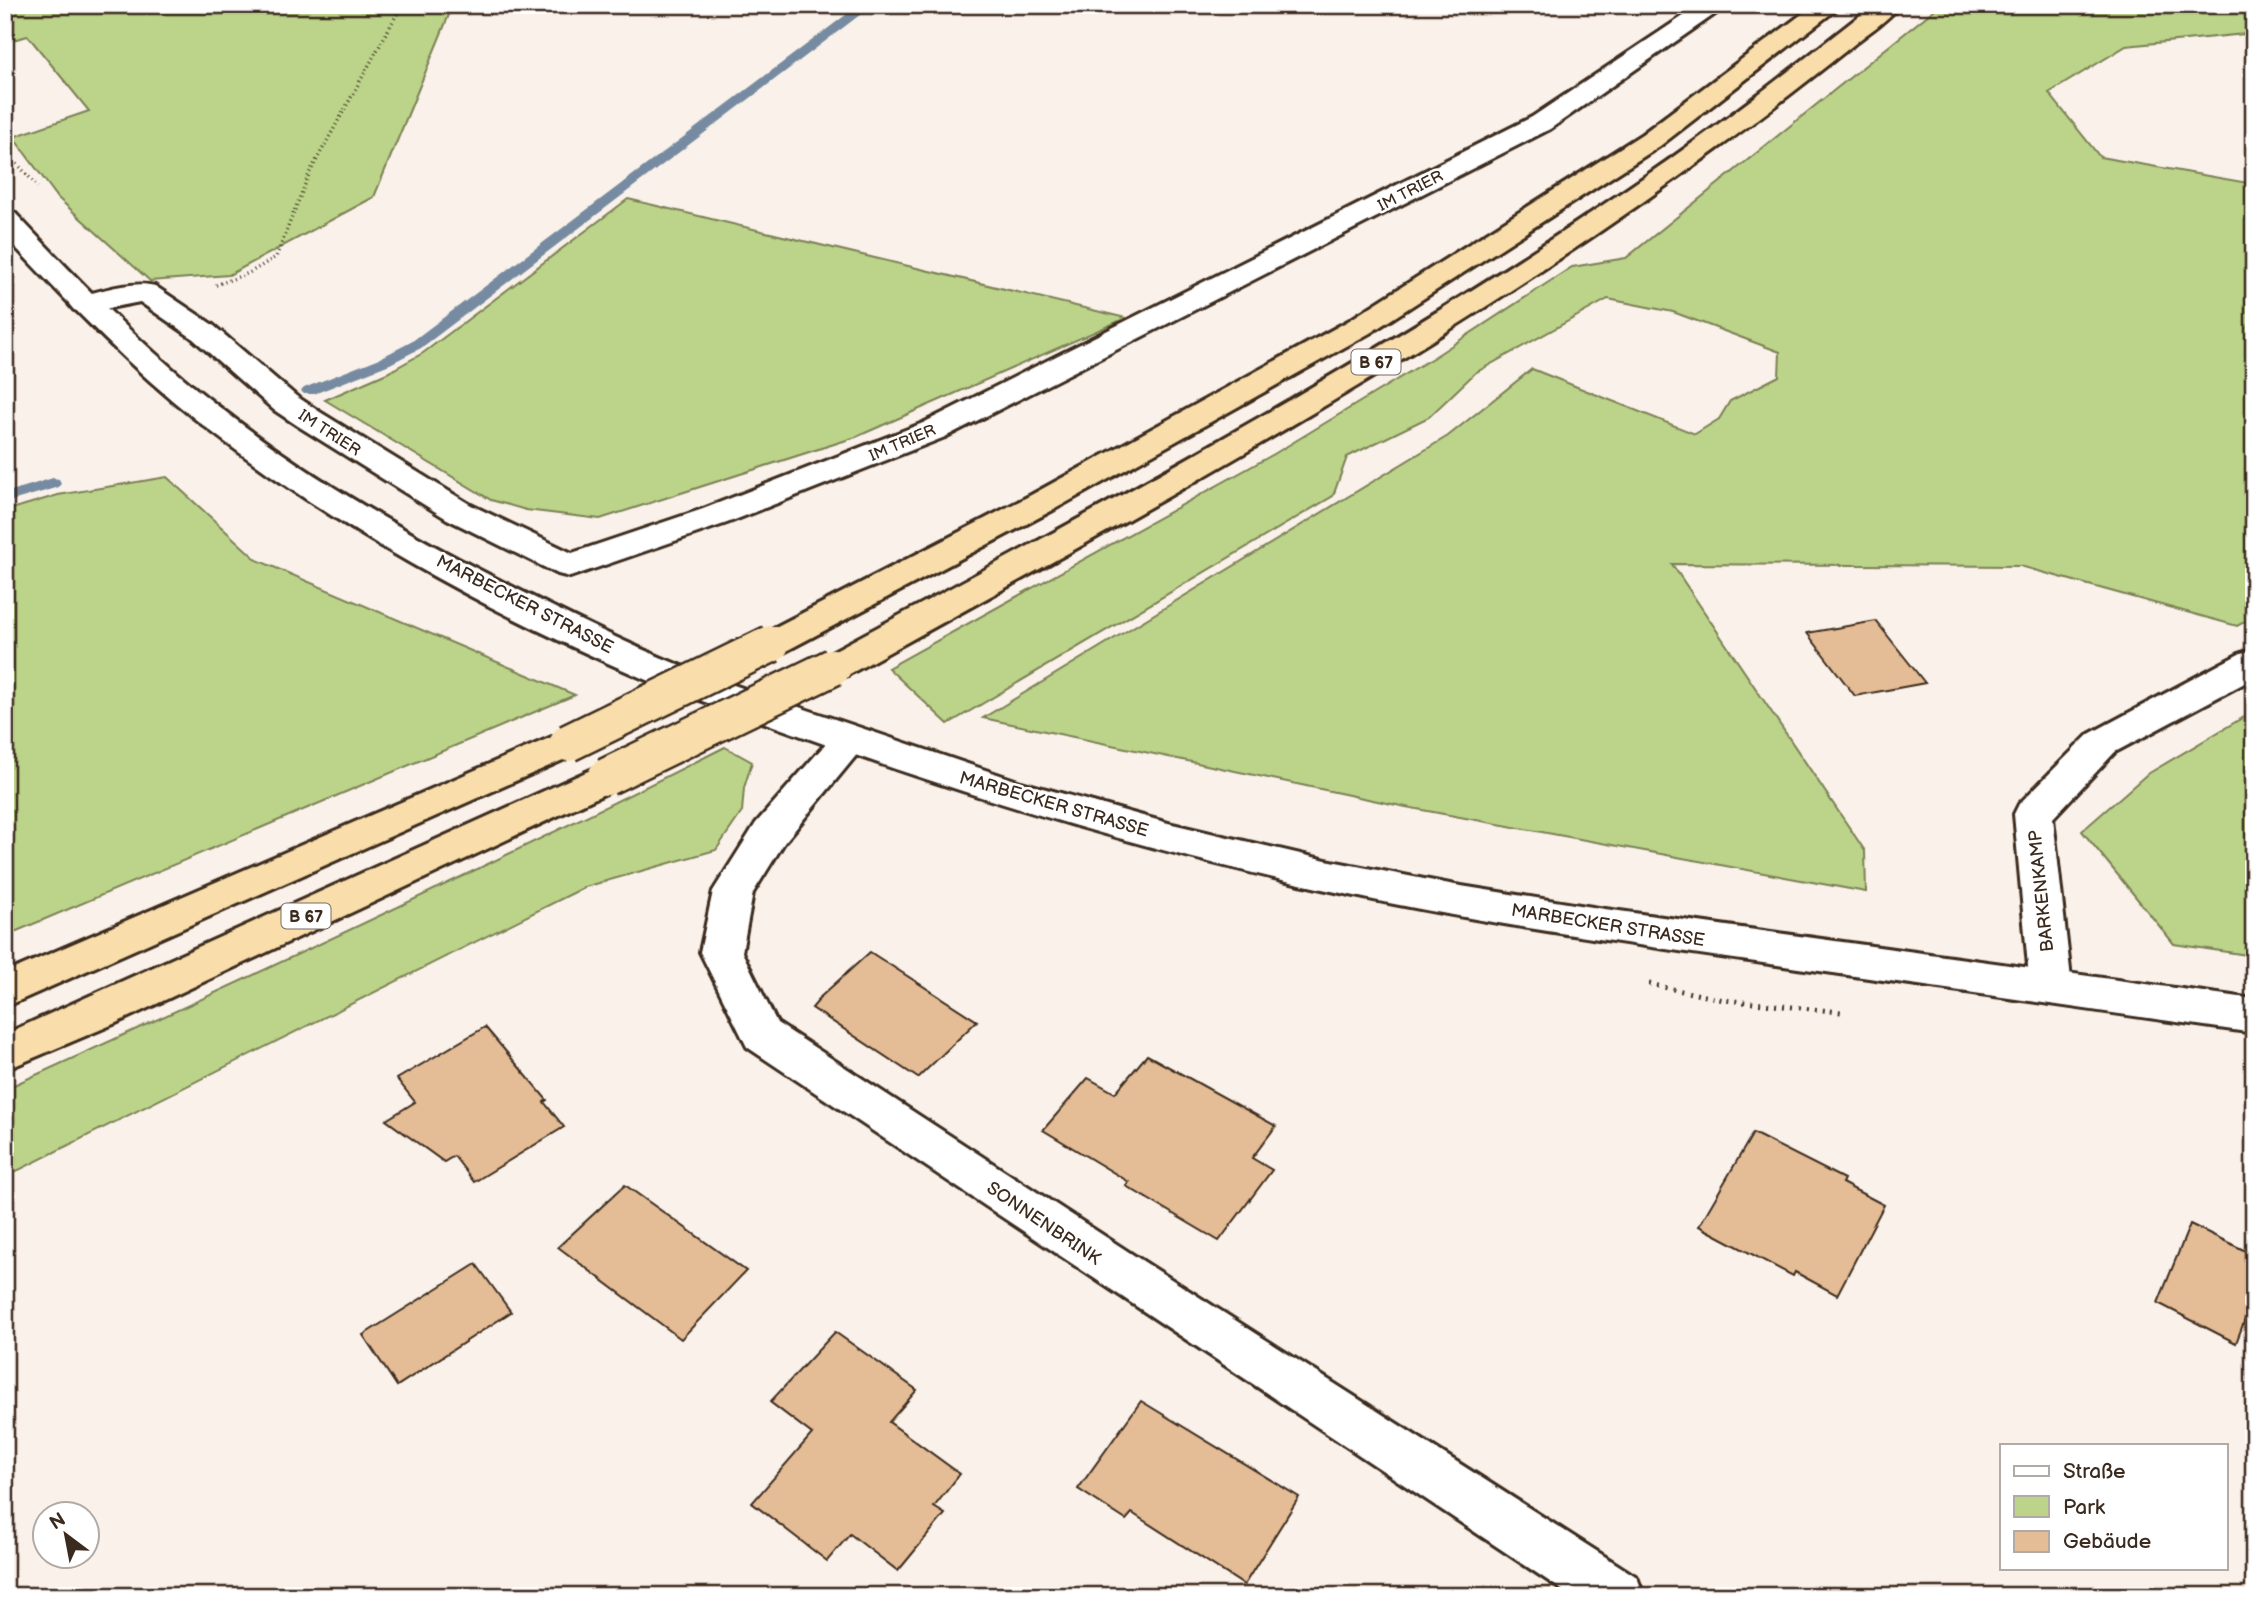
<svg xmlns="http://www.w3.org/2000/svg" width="2259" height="1601" viewBox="0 0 2259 1601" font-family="'Balsamiq Sans',sans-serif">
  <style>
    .green { fill: #bbd48a; stroke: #7b7f54; stroke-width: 2 }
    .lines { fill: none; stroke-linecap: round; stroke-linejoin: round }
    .stream { fill: #768ba1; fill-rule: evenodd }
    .building { fill: #e4bc95; stroke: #3b2a1e; stroke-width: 2 }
    .street-casing { stroke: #3b2a1e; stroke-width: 6 }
    .secondary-casing { stroke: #3b2a1e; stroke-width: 6 }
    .highway-casing { stroke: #3b2a1e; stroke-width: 6 }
    .path-far1 { stroke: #3b2a1e; stroke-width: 3.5; stroke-dasharray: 1 3.5; stroke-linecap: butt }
    .path { stroke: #3b2a1e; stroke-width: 5; stroke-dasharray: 2 6; stroke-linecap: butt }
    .street { fill: #fff; fill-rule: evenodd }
    .secondary { fill: #fff; fill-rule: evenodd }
    .highway { fill: #f9deab; fill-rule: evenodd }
    .highway-bridge-casing { stroke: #3b2a1e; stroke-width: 41; stroke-linecap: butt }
    .highway-bridge { stroke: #f9deab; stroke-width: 36 }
    .labels { text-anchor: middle; stroke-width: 5; stroke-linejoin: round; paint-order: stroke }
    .far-street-label { font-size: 16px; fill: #3b2a1e; stroke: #fff }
    .shield { fill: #fff; stroke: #766a62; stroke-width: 2 }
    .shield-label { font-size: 16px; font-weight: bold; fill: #3b2a1e }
    .street-label { font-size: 18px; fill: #3b2a1e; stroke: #fff }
  </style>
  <rect width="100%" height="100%" fill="#faf2ea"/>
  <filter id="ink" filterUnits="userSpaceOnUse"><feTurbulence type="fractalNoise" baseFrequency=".0143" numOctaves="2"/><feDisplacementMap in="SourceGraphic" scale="14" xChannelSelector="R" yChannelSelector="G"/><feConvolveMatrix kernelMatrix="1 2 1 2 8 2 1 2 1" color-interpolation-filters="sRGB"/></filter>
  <g filter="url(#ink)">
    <g class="green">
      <polygon points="5,5 453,5 374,197 229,275 150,281 58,198 13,137 89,111 28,36 5,42"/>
      <polygon points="1940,5 2254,5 2254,33 2126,46 2049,93 2100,157 2254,184 2254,617 2237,626 2020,566 1672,564 1865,851 1866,892 1406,807 983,718 1448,436 1532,369 1695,434 1719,419 1730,401 1779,376 1780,352 1673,312 1608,299 1475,373 1429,417 1347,457 1333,496 948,724 888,668 1274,454 1434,357 1572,267 1626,258"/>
      <polygon points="628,199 1126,318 856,437 600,519 526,510 491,500 325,400 387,373 423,353"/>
      <polygon points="167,477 257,560 575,695 5,936 5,511 58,495"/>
      <polygon points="2254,711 2254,956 2174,944 2082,831 2146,775"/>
      <path d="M 725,747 L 752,762 L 744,788 L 742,812 L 716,850 L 585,887 L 5,1177 L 5,1089 C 248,979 488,867 725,747 Z"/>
    </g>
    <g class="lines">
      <g class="stream">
        <polygon points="859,5 873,5 421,348 390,364 314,394 304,394 301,391 304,388 380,358 411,342"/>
        <polygon points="53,478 59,479 61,483 59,487 5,503 5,493"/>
      </g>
    </g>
    <g class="building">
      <polygon points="1876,621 1925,683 1855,696 1807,633"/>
      <polygon points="870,952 977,1021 918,1078 812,1008 818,1001 817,1000"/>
      <polygon points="485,1027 547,1100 544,1102 564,1127 474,1182 454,1156 444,1162 386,1120 415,1102 397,1079"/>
      <polygon points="1147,1055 1276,1126 1252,1158 1272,1170 1219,1241 1126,1186 1129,1182 1043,1130 1088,1078 1115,1093"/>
      <polygon points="1753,1133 1844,1179 1842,1183 1884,1205 1837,1295 1795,1272 1793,1276 1699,1226"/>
      <polygon points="625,1185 746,1271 681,1339 558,1247"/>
      <polygon points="2190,1224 2254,1255 2254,1295 2236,1343 2158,1303"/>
      <polygon points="476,1264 511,1312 397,1386 363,1335"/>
      <polygon points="835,1332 917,1390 889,1422 960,1474 934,1507 945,1514 898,1571 850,1534 827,1561 752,1503 812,1434 770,1402"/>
      <polygon points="1141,1401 1299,1497 1244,1585 1132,1513 1126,1520 1078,1489"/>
    </g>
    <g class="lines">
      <g class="street-casing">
        <g id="street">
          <path d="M 1700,5 L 1728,5 L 1550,129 L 945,437 L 727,523 L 570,577 L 558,574 L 447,519 L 298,426 L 274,410 L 191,337 L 140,302 L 84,313 L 74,310 L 69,304 L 74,298 C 97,292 131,280 155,286 L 213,325 L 296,396 L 320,412 L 471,505 L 572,553 L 703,509 L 923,423 L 1532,117 Z"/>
          <polygon points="2254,650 2254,678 2115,752 2053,818 2072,988 2066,1000 2051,1004 2036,1000 2030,988 2014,814 2019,804 2089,734 2241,653"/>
          <polygon points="849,728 862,732 868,741 784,843 753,893 742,952 777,1023 1135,1256 1637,1577 1644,1596 1571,1596 747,1047 700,952 713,891 756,823 836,732"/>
        </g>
      </g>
      <g class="secondary-casing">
        <path id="secondary" d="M 5,211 L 15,213 C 79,281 144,349 218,406 C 313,481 420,541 529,595 C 587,624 646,653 707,676 L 1021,782 L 1168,823 L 1326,860 L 1455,885 L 1605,909 L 2254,999 L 2254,1033 C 2104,1012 1955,990 1805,969 C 1643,946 1481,924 1322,889 C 1142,849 966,796 793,733 C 744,715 693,699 644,679 C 488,612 333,527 199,422 C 129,367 66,301 5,236 Z"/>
      </g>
      <g class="highway-casing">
        <g id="highway">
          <polygon points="1814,5 1842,5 1660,146 1370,333 1055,509 784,652 771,656 758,652 753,644 758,636 1031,495 1348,321 1642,134"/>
          <path d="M 1873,5 L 1900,5 C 1888,21 1867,33 1852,46 C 1808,81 1763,116 1717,149 C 1443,350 1143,512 846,676 L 833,679 L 820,676 L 815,667 L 820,658 C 1095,511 1370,364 1628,188 C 1713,131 1793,68 1873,5 Z"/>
          <polygon points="568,730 581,734 587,743 581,752 5,1007 5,973"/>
          <polygon points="606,763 619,767 625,777 619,787 116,1023 5,1070 5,1034"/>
        </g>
      </g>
      <g class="path-far1">
        <polyline points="5,150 38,187"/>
        <polyline points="216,285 249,273 276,257 310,172 402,5"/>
      </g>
      <polyline class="path" points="1649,984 1724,1000 1841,1012"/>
      <use href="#street" class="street"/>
      <use href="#secondary" class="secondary"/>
      <use href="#highway" class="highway"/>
      <g class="highway-bridge-casing">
        <g id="highway-bridge">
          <polyline points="568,743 771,644"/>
          <polyline points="606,777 833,667"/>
        </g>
      </g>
      <use href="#highway-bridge" class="highway-bridge"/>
    </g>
  </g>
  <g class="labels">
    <g class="far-street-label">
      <text transform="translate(1410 190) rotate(-27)" y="6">IM TRIER</text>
      <text transform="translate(330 432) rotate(33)" y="6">IM TRIER</text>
      <text transform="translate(902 442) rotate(-23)" y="6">IM TRIER</text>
    </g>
    <g class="shield">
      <rect x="1351.5" y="349.5" width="49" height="25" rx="5"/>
      <rect x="281.5" y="903.5" width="49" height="25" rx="5"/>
    </g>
    <g class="shield-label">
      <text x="1376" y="368">B 67</text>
      <text x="306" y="922">B 67</text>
    </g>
    <g class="street-label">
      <text transform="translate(525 604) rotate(27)" y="6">MARBECKER STRASSE</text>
      <text transform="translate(1054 804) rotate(16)" y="6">MARBECKER STRASSE</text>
      <text transform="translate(2041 891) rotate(-96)" y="6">BARKENKAMP</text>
      <text transform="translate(1608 925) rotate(9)" y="6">MARBECKER STRASSE</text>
      <text transform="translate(1044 1223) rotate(34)" y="6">SONNENBRINK</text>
    </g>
  </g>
  <rect width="2259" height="1601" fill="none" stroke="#fff" stroke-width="28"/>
  <rect x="14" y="14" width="2231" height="1573" fill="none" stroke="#3b2a1e" stroke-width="2.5" filter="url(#ink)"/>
  <rect x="2000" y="1444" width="228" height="126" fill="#ffffff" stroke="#b1aaa5" stroke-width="2"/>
  <rect x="2014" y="1466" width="35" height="10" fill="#ffffff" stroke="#b1aaa5" stroke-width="2"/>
  <text x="2063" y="1478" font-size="21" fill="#3b2a1e">Straße</text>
  <rect x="2014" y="1496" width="35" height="21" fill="#bbd48a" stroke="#b1aaa5" stroke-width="2"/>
  <text x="2063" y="1514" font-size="21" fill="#3b2a1e">Park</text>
  <rect x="2014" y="1531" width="35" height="21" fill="#e4bc95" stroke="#b1aaa5" stroke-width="2"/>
  <text x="2063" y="1548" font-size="21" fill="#3b2a1e">Gebäude</text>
  <g transform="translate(66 1535) rotate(328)"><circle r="33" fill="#ffffff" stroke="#b1aaa5" stroke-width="2"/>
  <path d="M0-5L12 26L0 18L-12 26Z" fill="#3b2a1e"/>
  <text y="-10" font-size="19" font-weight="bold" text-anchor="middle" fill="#3b2a1e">N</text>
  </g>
</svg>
